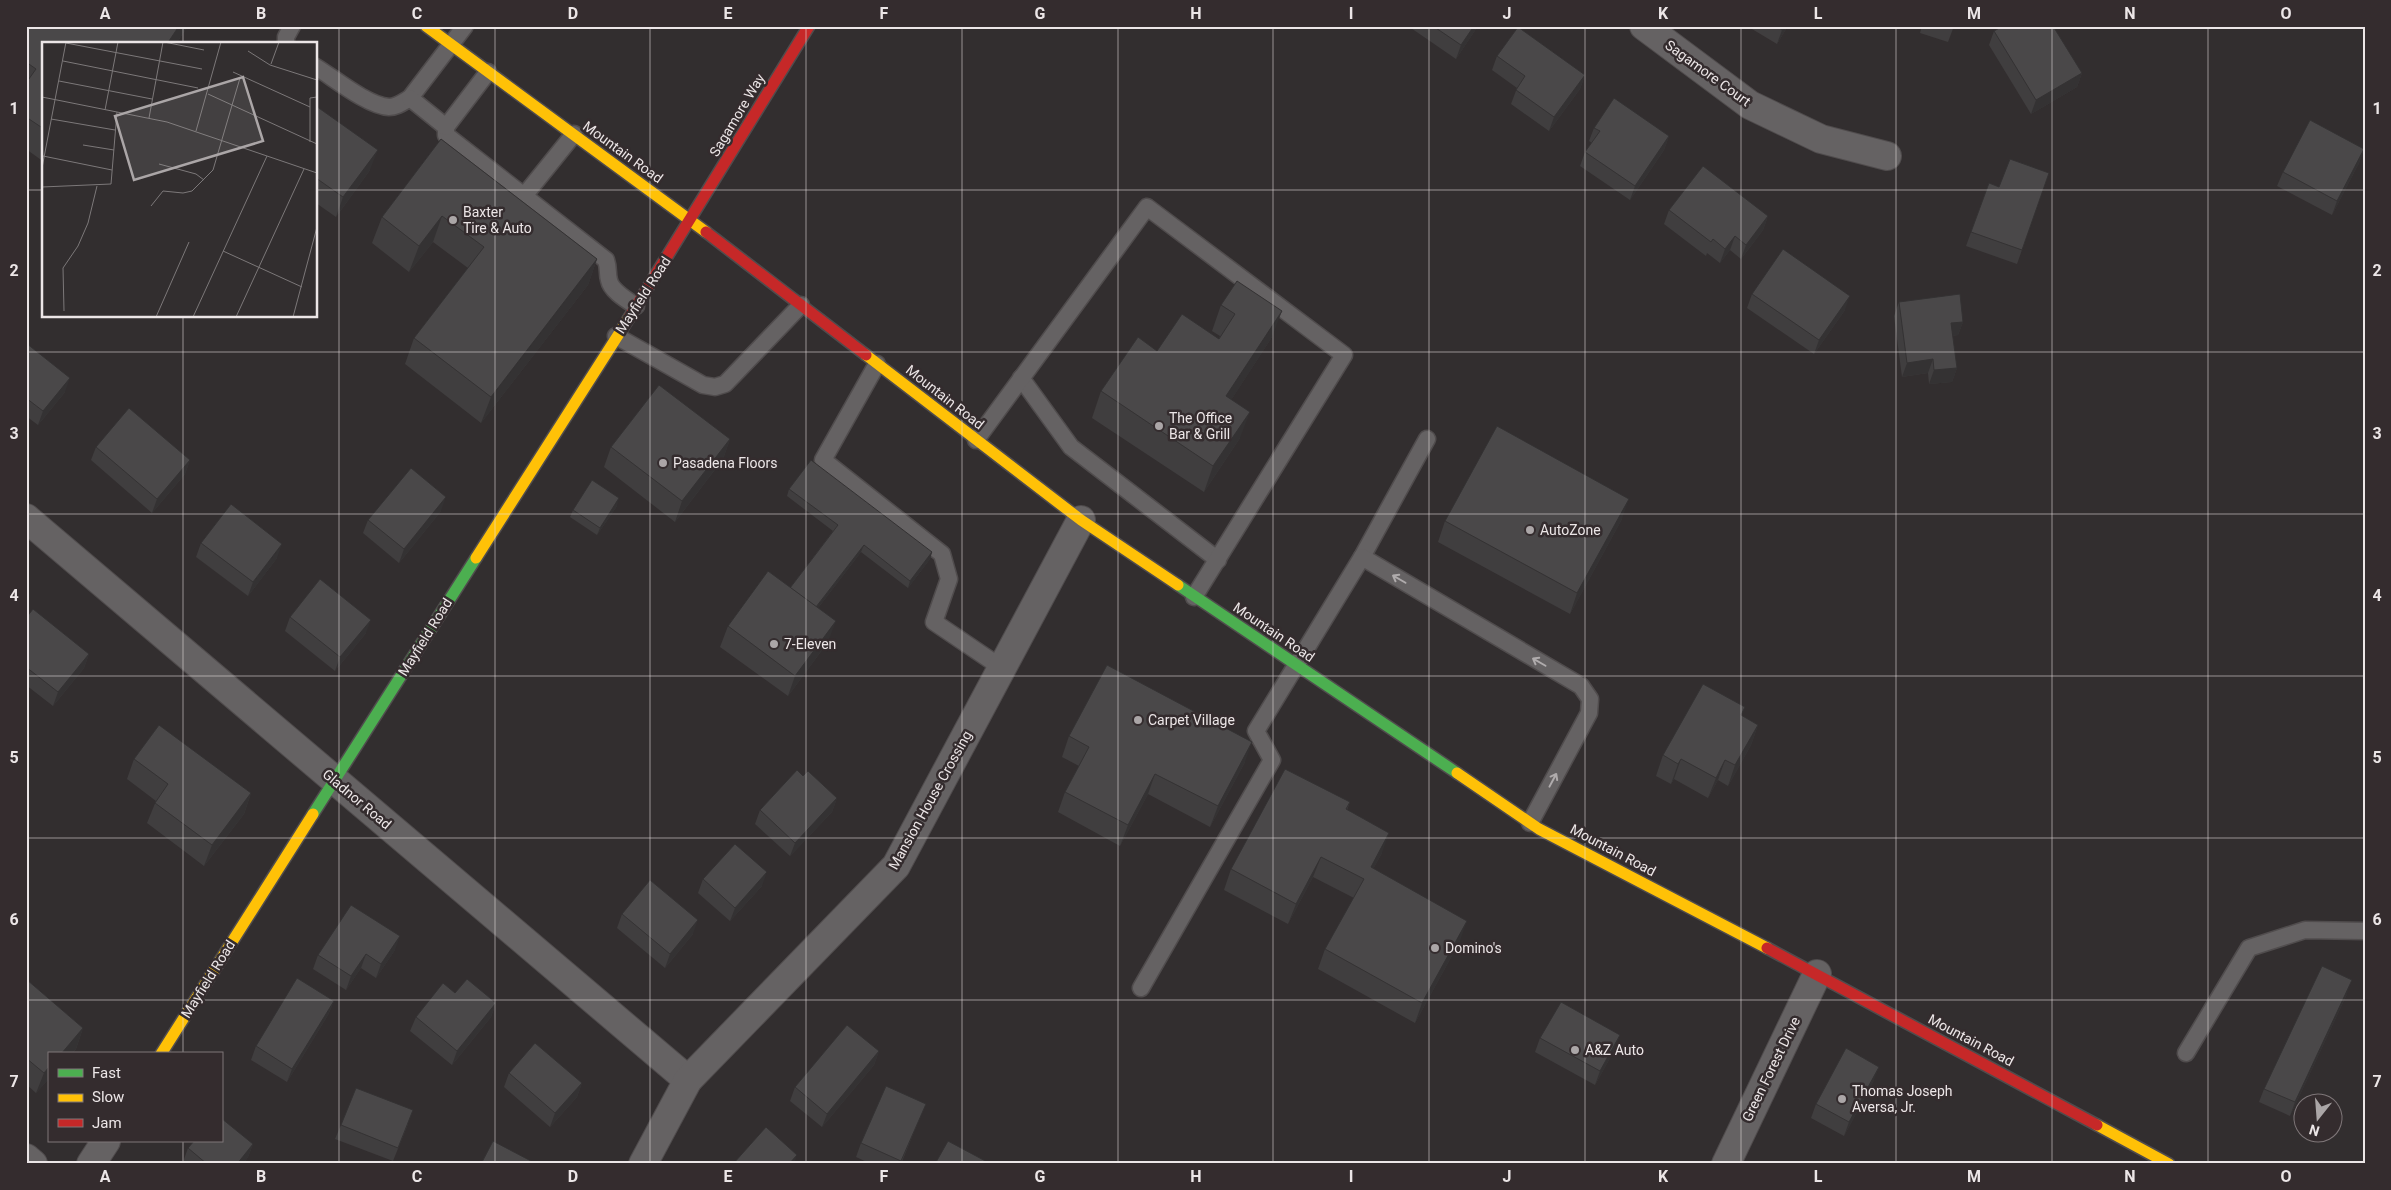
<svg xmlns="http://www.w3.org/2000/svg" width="2391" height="1190" viewBox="0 0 2391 1190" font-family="Roboto,sans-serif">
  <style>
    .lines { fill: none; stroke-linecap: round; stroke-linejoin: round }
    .lane-casing { stroke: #504c4d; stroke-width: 19 }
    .street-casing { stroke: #504c4d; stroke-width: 30 }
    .fast-casing { stroke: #504c4d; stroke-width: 14 }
    .slow-casing { stroke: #504c4d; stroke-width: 14 }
    .jam-casing { stroke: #504c4d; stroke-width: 14 }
    .lane { stroke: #656263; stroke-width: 16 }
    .street { stroke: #656263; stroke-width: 28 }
    .fast { stroke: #4caf50; stroke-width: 11 }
    .slow { stroke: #ffc107; stroke-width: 11 }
    .jam { stroke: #c62828; stroke-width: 11 }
    .wall { fill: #403e3f }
    .shaded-wall { fill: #343233 }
    .building { fill: #4a4849; stroke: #343233 }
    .oneway { stroke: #afabac }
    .grid { fill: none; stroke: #ece6e7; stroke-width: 1; stroke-opacity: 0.55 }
    .poi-dot { fill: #aba6a7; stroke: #342c2e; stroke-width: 2 }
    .labels { text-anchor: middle; stroke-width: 5; stroke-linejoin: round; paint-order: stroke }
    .street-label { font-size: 14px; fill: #ece6e7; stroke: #342c2e }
    .poi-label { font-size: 14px; fill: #ece6e7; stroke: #342c2e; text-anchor: start }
    .inset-road { fill: none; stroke: #7c7879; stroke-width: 1 }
    .view { fill: #aba6a7; fill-opacity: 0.15; stroke: #aba6a7; stroke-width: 2.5 }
    .inset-edge { fill: none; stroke: #ece6e7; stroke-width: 2.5 }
    .neatline { fill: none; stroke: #ece6e7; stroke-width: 2 }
    .grid-label { font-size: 16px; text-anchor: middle; font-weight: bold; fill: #ece6e7 }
  </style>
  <rect width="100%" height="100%" fill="#322e2f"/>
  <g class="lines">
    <g class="lane-casing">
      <g id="lane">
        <polyline points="286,44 286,37 292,26"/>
        <path d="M 316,67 C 334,78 368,106 389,107 C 397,107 403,102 410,98 L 465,26"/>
        <path d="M 488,72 L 446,127 L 446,135 L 606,260 C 609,269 607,273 609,280 C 611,291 627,300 636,306"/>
        <polyline points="410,98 446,127"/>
        <polyline points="524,196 574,134"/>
        <polyline points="616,336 703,385 715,387 725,384 801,305"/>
        <polyline points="877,364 823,460 942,554 949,579 934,622 1002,668"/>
        <polyline points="1021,378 1071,447 1218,560"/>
        <polyline points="976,440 1147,207 1344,355 1194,597"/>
        <polyline points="1362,557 1427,439"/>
        <polyline points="1141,988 1272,760 1256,731 1362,557 1581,686 1590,699 1589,713 1530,823"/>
        <polyline points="2186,1053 2249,948 2305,930 2365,931"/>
      </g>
    </g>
    <g class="street-casing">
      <g id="street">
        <polyline points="1644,26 1750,105 1821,139 1887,156"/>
        <polyline points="26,518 688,1080"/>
        <polyline points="26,1158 33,1164"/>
        <polyline points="91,1164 106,1141"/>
        <polyline points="643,1164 688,1080 896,866 1081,520"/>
        <polyline points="1726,1164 1817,974"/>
      </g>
    </g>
    <g class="fast-casing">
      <g id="fast">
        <polyline points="1178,585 1457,773"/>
        <polyline points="313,814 476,558"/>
      </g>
    </g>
    <g class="slow-casing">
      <g id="slow">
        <polyline points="426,26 706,232"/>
        <polyline points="866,355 1081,520 1178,585"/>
        <polyline points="476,558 629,318"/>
        <polyline points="1457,773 1539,829 1767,948"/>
        <polyline points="161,1054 313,814"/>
        <polyline points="2097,1125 2169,1164"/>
      </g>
    </g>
    <g class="jam-casing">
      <g id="jam">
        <polyline points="706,232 866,355"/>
        <polyline points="629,318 809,26"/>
        <polyline points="1767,948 2097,1125"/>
      </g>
    </g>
    <use href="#lane" class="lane"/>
    <use href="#street" class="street"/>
    <use href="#fast" class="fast"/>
    <use href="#slow" class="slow"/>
    <use href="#jam" class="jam"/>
  </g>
  <g class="wall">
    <polygon points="26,26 188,26 176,44 44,44 44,162 26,149"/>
    <polygon points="1408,26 1478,26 1456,59"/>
    <polygon points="1747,26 1788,26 1777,44"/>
    <polygon points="1922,26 1954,26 1948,42 1920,33"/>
    <polygon points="1994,31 2082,73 2077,87 2031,114 1989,45"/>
    <polygon points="1497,56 1585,75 1580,89 1549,131 1511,104 1517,88 1492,70"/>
    <polygon points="316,106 370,170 336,217 316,203"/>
    <polygon points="1594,128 1669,136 1664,150 1630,200 1580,166 1585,152 1592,143 1589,141"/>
    <polygon points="441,139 597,259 588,285 481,423 405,364 414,338 468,268 433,242 409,272 372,243 382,217"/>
    <polygon points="2364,149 2359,163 2332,215 2277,186 2283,172"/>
    <polygon points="2049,173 2017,264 1966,246 1989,183 1999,187"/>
    <polygon points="1669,210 1768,216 1763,230 1741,259 1730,250 1720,263 1707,253 1706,256 1664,224"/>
    <polygon points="1752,294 1845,310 1814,354 1747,308"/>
    <polygon points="1899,302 1963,322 1958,335 1952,336 1957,368 1952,382 1929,384 1928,373 1902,377 1894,316"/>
    <polygon points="1221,305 1272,337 1231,400 1240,438 1204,492 1092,418 1101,391 1157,351 1219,339 1220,336 1212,331"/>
    <polygon points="26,343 65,392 38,425 26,416"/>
    <polygon points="730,439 723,459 675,522 604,467 611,447"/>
    <polygon points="96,447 190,460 185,474 152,513 91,460"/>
    <polygon points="789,489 932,552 930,559 908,588 861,552 818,608 828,642 788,696 720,647 728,626 790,588 833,531 787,496"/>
    <polygon points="617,506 597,535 570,517 573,510"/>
    <polygon points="441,511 399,563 363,533 368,520"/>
    <polygon points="1622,519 1570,614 1438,542 1445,521"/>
    <polygon points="201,543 277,558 248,596 196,557"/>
    <polygon points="290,617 366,633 335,671 285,631"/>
    <polygon points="26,618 89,654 84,668 53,706 26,685"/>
    <polygon points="1742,716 1758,725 1751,745 1728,786 1718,780 1708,798 1674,779 1671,784 1656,776 1663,755"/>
    <polygon points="1069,736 1245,762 1210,827 1148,794 1120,846 1058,812 1065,792 1079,766 1062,757"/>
    <polygon points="134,759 251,793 244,814 204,866 147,823 156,801 127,779"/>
    <polygon points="803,776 837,798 832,812 790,856 755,824 760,810"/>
    <polygon points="1350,802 1347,810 1382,853 1373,869 1460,941 1415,1023 1318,969 1325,949 1354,898 1313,877 1288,924 1224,890 1231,869"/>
    <polygon points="703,879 762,886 730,921 698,893"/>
    <polygon points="622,914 693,934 665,968 617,928"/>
    <polygon points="395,950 376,978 361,968 346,990 313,969 318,955"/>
    <polygon points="26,979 83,1028 76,1049 36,1093 26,1084"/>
    <polygon points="455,993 496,1003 491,1017 452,1065 410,1031 416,1017"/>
    <polygon points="2347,994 2290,1116 2259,1102 2264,1089"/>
    <polygon points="334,1001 328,1015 287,1082 251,1060 256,1046"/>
    <polygon points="1540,1038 1615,1049 1595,1085 1535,1052"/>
    <polygon points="879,1051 874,1065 822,1127 790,1101 795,1087"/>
    <polygon points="509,1073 582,1083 577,1097 550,1127 504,1087"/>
    <polygon points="1874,1080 1844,1136 1811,1118 1816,1104"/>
    <polygon points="926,1104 920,1117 901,1164 871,1164 856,1157 861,1143"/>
    <polygon points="408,1124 393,1161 335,1139 341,1125"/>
    <polygon points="253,1144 248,1157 243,1164 185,1164 183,1162 188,1148"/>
  </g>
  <g class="shaded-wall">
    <polygon points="179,26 188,26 176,44 167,44"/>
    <polygon points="1474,26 1478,26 1456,59 1461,45"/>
    <polygon points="1784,26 1788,26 1777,44 1782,30"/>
    <polygon points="2082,73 2077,87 2031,114 2036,100"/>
    <polygon points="1585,75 1580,89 1549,131 1554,117"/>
    <polygon points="1669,136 1664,150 1630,200 1635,186"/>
    <polygon points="2364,149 2359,163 2332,215 2337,201"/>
    <polygon points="378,150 370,170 336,217 343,197"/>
    <polygon points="442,216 433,242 409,272 419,246"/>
    <polygon points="1768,216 1763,230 1741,259 1746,245"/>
    <polygon points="1735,236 1730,250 1720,263 1725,249"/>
    <polygon points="597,259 588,285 481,423 491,397"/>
    <polygon points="1850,296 1845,310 1814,354 1819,340"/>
    <polygon points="1282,311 1272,337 1217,422 1226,396"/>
    <polygon points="1963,322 1958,335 1945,337 1951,323"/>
    <polygon points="1933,359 1928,373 1902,377 1907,363"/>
    <polygon points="1957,368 1952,382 1929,384 1934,370"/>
    <polygon points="70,378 65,392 38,425 43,411"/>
    <polygon points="1250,412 1240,438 1204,492 1213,466"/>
    <polygon points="730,439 723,459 675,522 682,501"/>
    <polygon points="190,460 185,474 152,513 157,499"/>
    <polygon points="446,497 441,511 399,563 404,549"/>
    <polygon points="619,498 617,506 597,535 600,528"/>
    <polygon points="1629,499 1622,519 1570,614 1577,593"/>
    <polygon points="282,544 277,558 248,596 253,582"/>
    <polygon points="864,545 861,552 805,625 808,618"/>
    <polygon points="932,552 930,559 908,588 910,581"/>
    <polygon points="371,620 366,633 335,671 340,657"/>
    <polygon points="836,621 828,642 788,696 795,676"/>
    <polygon points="89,654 84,668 53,706 58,692"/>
    <polygon points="1758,725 1751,745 1728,786 1735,765"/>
    <polygon points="1252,742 1245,762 1210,827 1218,806"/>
    <polygon points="1681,759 1674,779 1671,784 1678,764"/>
    <polygon points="1725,760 1718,780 1708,798 1716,778"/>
    <polygon points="1155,774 1148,794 1120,846 1128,825"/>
    <polygon points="251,793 244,814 204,866 212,845"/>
    <polygon points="837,798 832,812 790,856 795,843"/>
    <polygon points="1389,833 1382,853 1363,887 1371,867"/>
    <polygon points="1321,857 1313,877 1288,924 1296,904"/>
    <polygon points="767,872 762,886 730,921 735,908"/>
    <polygon points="698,920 693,934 665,968 670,954"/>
    <polygon points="1467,921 1460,941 1415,1023 1422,1003"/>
    <polygon points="400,936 395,950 376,978 381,964"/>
    <polygon points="366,954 361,968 346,990 351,976"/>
    <polygon points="2352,980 2347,994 2290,1116 2295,1102"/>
    <polygon points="334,1001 328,1015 287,1082 292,1069"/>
    <polygon points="496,1003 491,1017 452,1065 457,1051"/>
    <polygon points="83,1028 76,1049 71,1054 61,1054"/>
    <polygon points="1620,1035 1615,1049 1595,1085 1600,1071"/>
    <polygon points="879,1051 874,1065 822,1127 827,1114"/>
    <polygon points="49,1067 49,1079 36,1093 44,1073"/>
    <polygon points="1879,1067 1874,1080 1844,1136 1849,1122"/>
    <polygon points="582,1083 577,1097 550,1127 555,1113"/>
    <polygon points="253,1144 248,1157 243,1164 237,1164"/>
    <polygon points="797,1155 794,1164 789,1164"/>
  </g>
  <g class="building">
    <polygon points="26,26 179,26 167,44 44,44 44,129 26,117 26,83 36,69 26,62"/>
    <polygon points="1433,26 1474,26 1461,45"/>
    <polygon points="1776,26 1784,26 1782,30"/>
    <polygon points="2003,26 2053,26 2082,73 2036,100 1994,31"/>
    <polygon points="1518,27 1585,75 1554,117 1516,90 1525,76 1497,56"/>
    <polygon points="1614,98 1669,136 1635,186 1585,152 1600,131 1594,128"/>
    <polygon points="316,106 378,150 343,197 316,178"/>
    <polygon points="2310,120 2364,149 2337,201 2283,172"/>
    <polygon points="441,139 597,259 491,397 414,338 484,247 442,216 419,246 382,217"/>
    <polygon points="2010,159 2049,173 2022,250 1971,232 1989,183 1999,187"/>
    <polygon points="1703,166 1768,216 1746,245 1735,236 1725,249 1713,239 1711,242 1669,210"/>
    <polygon points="1783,249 1850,296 1819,340 1752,294"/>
    <polygon points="1237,281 1282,311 1226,396 1250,412 1213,466 1101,391 1138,337 1157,351 1182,314 1219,339 1235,314 1221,305"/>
    <polygon points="1960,294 1963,322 1951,323 1957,368 1934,370 1933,359 1907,363 1899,302"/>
    <polygon points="26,343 70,378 43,411 26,398"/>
    <polygon points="659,385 730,439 682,501 611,447"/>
    <polygon points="129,408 190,460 157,499 96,447"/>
    <polygon points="1497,426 1629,499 1577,593 1445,521"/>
    <polygon points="811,460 932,552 910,581 864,545 816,607 790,588 838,525 789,489"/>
    <polygon points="411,468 446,497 404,549 368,520"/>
    <polygon points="592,480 619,498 600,528 573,510"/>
    <polygon points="231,504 282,544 253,582 201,543"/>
    <polygon points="768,571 836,621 795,676 728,626"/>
    <polygon points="320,579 371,620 340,657 290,617"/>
    <polygon points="33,609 89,654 58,692 26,667 26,618"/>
    <polygon points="1107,665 1252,742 1218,806 1155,774 1128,825 1065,792 1089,747 1069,736"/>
    <polygon points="1703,684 1745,707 1741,715 1758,725 1735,765 1725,760 1716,778 1681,759 1678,764 1663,755"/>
    <polygon points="159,725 251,793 212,845 155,803 168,784 134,759"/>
    <polygon points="1285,769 1350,802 1346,809 1389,833 1371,867 1467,921 1422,1003 1325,949 1364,879 1321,857 1296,904 1231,869"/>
    <polygon points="797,770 803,776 808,771 837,798 795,843 760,810"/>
    <polygon points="735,844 767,872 735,908 703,879"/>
    <polygon points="650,880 698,920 670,954 622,914"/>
    <polygon points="351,905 400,936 381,964 366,954 351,976 318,955"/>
    <polygon points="2322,966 2352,980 2295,1102 2264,1089"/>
    <polygon points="297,978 334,1001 292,1069 256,1046"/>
    <polygon points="26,979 83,1028 61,1054 49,1054 49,1067 44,1073 26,1058"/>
    <polygon points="467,979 496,1003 457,1051 416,1017 443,983 455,993"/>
    <polygon points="1561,1002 1620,1035 1600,1071 1540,1038"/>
    <polygon points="847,1025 879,1051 827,1114 795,1087"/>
    <polygon points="535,1043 582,1083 555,1113 509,1073"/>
    <polygon points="1846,1048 1879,1067 1849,1122 1816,1104"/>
    <polygon points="886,1086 926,1104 901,1161 861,1143"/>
    <polygon points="356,1088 413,1110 398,1148 341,1125"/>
    <polygon points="221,1118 253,1144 237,1164 207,1164 188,1148 194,1141 221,1141"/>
    <polygon points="766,1127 797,1155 789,1164 733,1164"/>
    <polygon points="493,1141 533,1162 532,1164 481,1164"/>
    <polygon points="948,1141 991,1164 935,1164"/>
  </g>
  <defs><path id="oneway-shaft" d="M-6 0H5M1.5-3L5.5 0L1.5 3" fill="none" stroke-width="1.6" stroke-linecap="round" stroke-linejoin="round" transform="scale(1.25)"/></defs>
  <g class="oneway">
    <use href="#oneway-shaft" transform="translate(1399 579) rotate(-150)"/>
    <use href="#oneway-shaft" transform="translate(1539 662) rotate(-150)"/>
    <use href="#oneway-shaft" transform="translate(1553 780) rotate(-62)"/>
  </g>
  <path class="grid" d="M 183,26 L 183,44M 339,26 L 339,1164M 495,26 L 495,1164M 650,26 L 650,1164M 806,26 L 806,1164M 962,26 L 962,1164M 1118,26 L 1118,1164M 1273,26 L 1273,1164M 1429,26 L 1429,1164M 1585,26 L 1585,1164M 1741,26 L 1741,1164M 1896,26 L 1896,1164M 2052,26 L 2052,1164M 2208,26 L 2208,1164M 26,190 L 44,190M 316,190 L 2365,190M 183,316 L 183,1054M 26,352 L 2365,352M 26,514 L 2365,514M 26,676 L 2365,676M 26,838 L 2365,838M 26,1000 L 2365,1000M 183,1141 L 183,1164"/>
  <g class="poi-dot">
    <circle cx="453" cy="220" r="5"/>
    <circle cx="1159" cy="426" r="5"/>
    <circle cx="663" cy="463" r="5"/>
    <circle cx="1530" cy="530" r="5"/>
    <circle cx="774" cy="644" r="5"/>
    <circle cx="1138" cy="720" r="5"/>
    <circle cx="1435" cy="948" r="5"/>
    <circle cx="1575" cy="1050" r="5"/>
    <circle cx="1842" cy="1099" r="5"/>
  </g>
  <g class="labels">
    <g class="street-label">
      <text transform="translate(1708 73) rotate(36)" y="5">Sagamore Court</text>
      <text transform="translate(737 115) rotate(-59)" y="5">Sagamore Way</text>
      <text transform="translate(623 152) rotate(36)" y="5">Mountain Road</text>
      <text transform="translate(643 295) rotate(-57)" y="5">Mayfield Road</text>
      <text transform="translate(945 397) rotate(38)" y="5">Mountain Road</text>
      <text transform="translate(1274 632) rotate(34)" y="5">Mountain Road</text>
      <text transform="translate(425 637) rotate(-58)" y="5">Mayfield Road</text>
      <text transform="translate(357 799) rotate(40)" y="5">Gladnor Road</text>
      <text transform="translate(930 800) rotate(-61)" y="5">Mansion House Crossing</text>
      <text transform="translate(1613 850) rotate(28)" y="5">Mountain Road</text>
      <text transform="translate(208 979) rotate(-58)" y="5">Mayfield Road</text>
      <text transform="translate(1971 1040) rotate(28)" y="5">Mountain Road</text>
      <text transform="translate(1771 1069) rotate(-64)" y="5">Green Forest Drive</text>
    </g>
    <g class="poi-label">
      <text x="463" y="217">Baxter<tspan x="463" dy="16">Tire &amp; Auto</tspan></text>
      <text x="1169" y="423">The Office<tspan x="1169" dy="16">Bar &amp; Grill</tspan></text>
      <text x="673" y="468">Pasadena Floors</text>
      <text x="1540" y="535">AutoZone</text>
      <text x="784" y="649">7-Eleven</text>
      <text x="1148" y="725">Carpet Village</text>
      <text x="1445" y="953">Domino's</text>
      <text x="1585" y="1055">A&amp;Z Auto</text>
      <text x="1852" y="1096">Thomas Joseph<tspan x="1852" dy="16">Aversa, Jr.</tspan></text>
    </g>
  </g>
  <g transform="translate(42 42)">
    <rect width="275" height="275" fill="#322e2f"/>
    <path class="inset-road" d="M 122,0 L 162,8M 24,1 L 160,27M 206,9 L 228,23 L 275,38M 21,19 L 156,46M 229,22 L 237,0M 191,30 L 268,65M 17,39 L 110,57M 166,52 L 275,102M 0,55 L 125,80 L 275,131M 63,68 L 76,0M 107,76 L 121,0M 9,77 L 73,88M 154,89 L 179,0M 268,100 L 268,56 L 275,55M 41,103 L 72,108M 1,114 L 70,128M 117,122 L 154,132 L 162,138M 0,126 L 24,0M 0,145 L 69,142 L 75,70M 109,164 L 121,149 L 141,151 L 150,149 L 171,128 L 198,36M 181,209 L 260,245M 22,269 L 21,226 L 36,204 L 46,181 L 55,144M 114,275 L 147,200M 151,275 L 225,114M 194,275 L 262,127M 251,275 L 275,185"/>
    <path class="view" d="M 201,35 L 221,99 L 92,138 L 73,74 Z"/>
    <rect width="275" height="275" class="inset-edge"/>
  </g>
  <rect width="2391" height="1190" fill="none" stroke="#342c2e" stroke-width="55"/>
  <rect x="48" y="1052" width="175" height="90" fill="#342c2e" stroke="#7e7678"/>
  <rect x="58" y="1069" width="25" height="8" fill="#4caf50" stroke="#7e7678"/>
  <text x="92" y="1078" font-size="15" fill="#ece6e7">Fast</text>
  <rect x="58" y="1094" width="25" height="8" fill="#ffc107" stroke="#7e7678"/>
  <text x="92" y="1102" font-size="15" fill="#ece6e7">Slow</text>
  <rect x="58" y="1119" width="25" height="8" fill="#c62828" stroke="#7e7678"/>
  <text x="92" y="1128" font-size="15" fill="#ece6e7">Jam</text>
  <g transform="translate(2318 1118) rotate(197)"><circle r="24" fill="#342c2e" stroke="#7e7678"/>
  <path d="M0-4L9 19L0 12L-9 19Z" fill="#aba6a7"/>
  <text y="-8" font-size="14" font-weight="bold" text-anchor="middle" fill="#ece6e7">N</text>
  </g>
  <rect x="28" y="28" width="2336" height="1134" class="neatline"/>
  <g class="grid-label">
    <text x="105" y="19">A</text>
    <text x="261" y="19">B</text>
    <text x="417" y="19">C</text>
    <text x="573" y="19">D</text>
    <text x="728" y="19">E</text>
    <text x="884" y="19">F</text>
    <text x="1040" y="19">G</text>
    <text x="1196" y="19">H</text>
    <text x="1351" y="19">I</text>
    <text x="1507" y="19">J</text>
    <text x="1663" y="19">K</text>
    <text x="1818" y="19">L</text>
    <text x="1974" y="19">M</text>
    <text x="2130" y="19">N</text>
    <text x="2286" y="19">O</text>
    <text x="14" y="114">1</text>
    <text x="2377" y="114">1</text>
    <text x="14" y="276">2</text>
    <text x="2377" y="276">2</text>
    <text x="14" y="439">3</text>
    <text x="2377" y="439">3</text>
    <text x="14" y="601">4</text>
    <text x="2377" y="601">4</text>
    <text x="14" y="763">5</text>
    <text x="2377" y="763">5</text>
    <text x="14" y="925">6</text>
    <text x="2377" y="925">6</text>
    <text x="14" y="1087">7</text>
    <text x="2377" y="1087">7</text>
    <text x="105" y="1182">A</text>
    <text x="261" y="1182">B</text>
    <text x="417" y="1182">C</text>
    <text x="573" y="1182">D</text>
    <text x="728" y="1182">E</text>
    <text x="884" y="1182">F</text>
    <text x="1040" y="1182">G</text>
    <text x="1196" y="1182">H</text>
    <text x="1351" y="1182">I</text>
    <text x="1507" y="1182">J</text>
    <text x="1663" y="1182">K</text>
    <text x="1818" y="1182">L</text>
    <text x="1974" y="1182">M</text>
    <text x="2130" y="1182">N</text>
    <text x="2286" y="1182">O</text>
  </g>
</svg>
